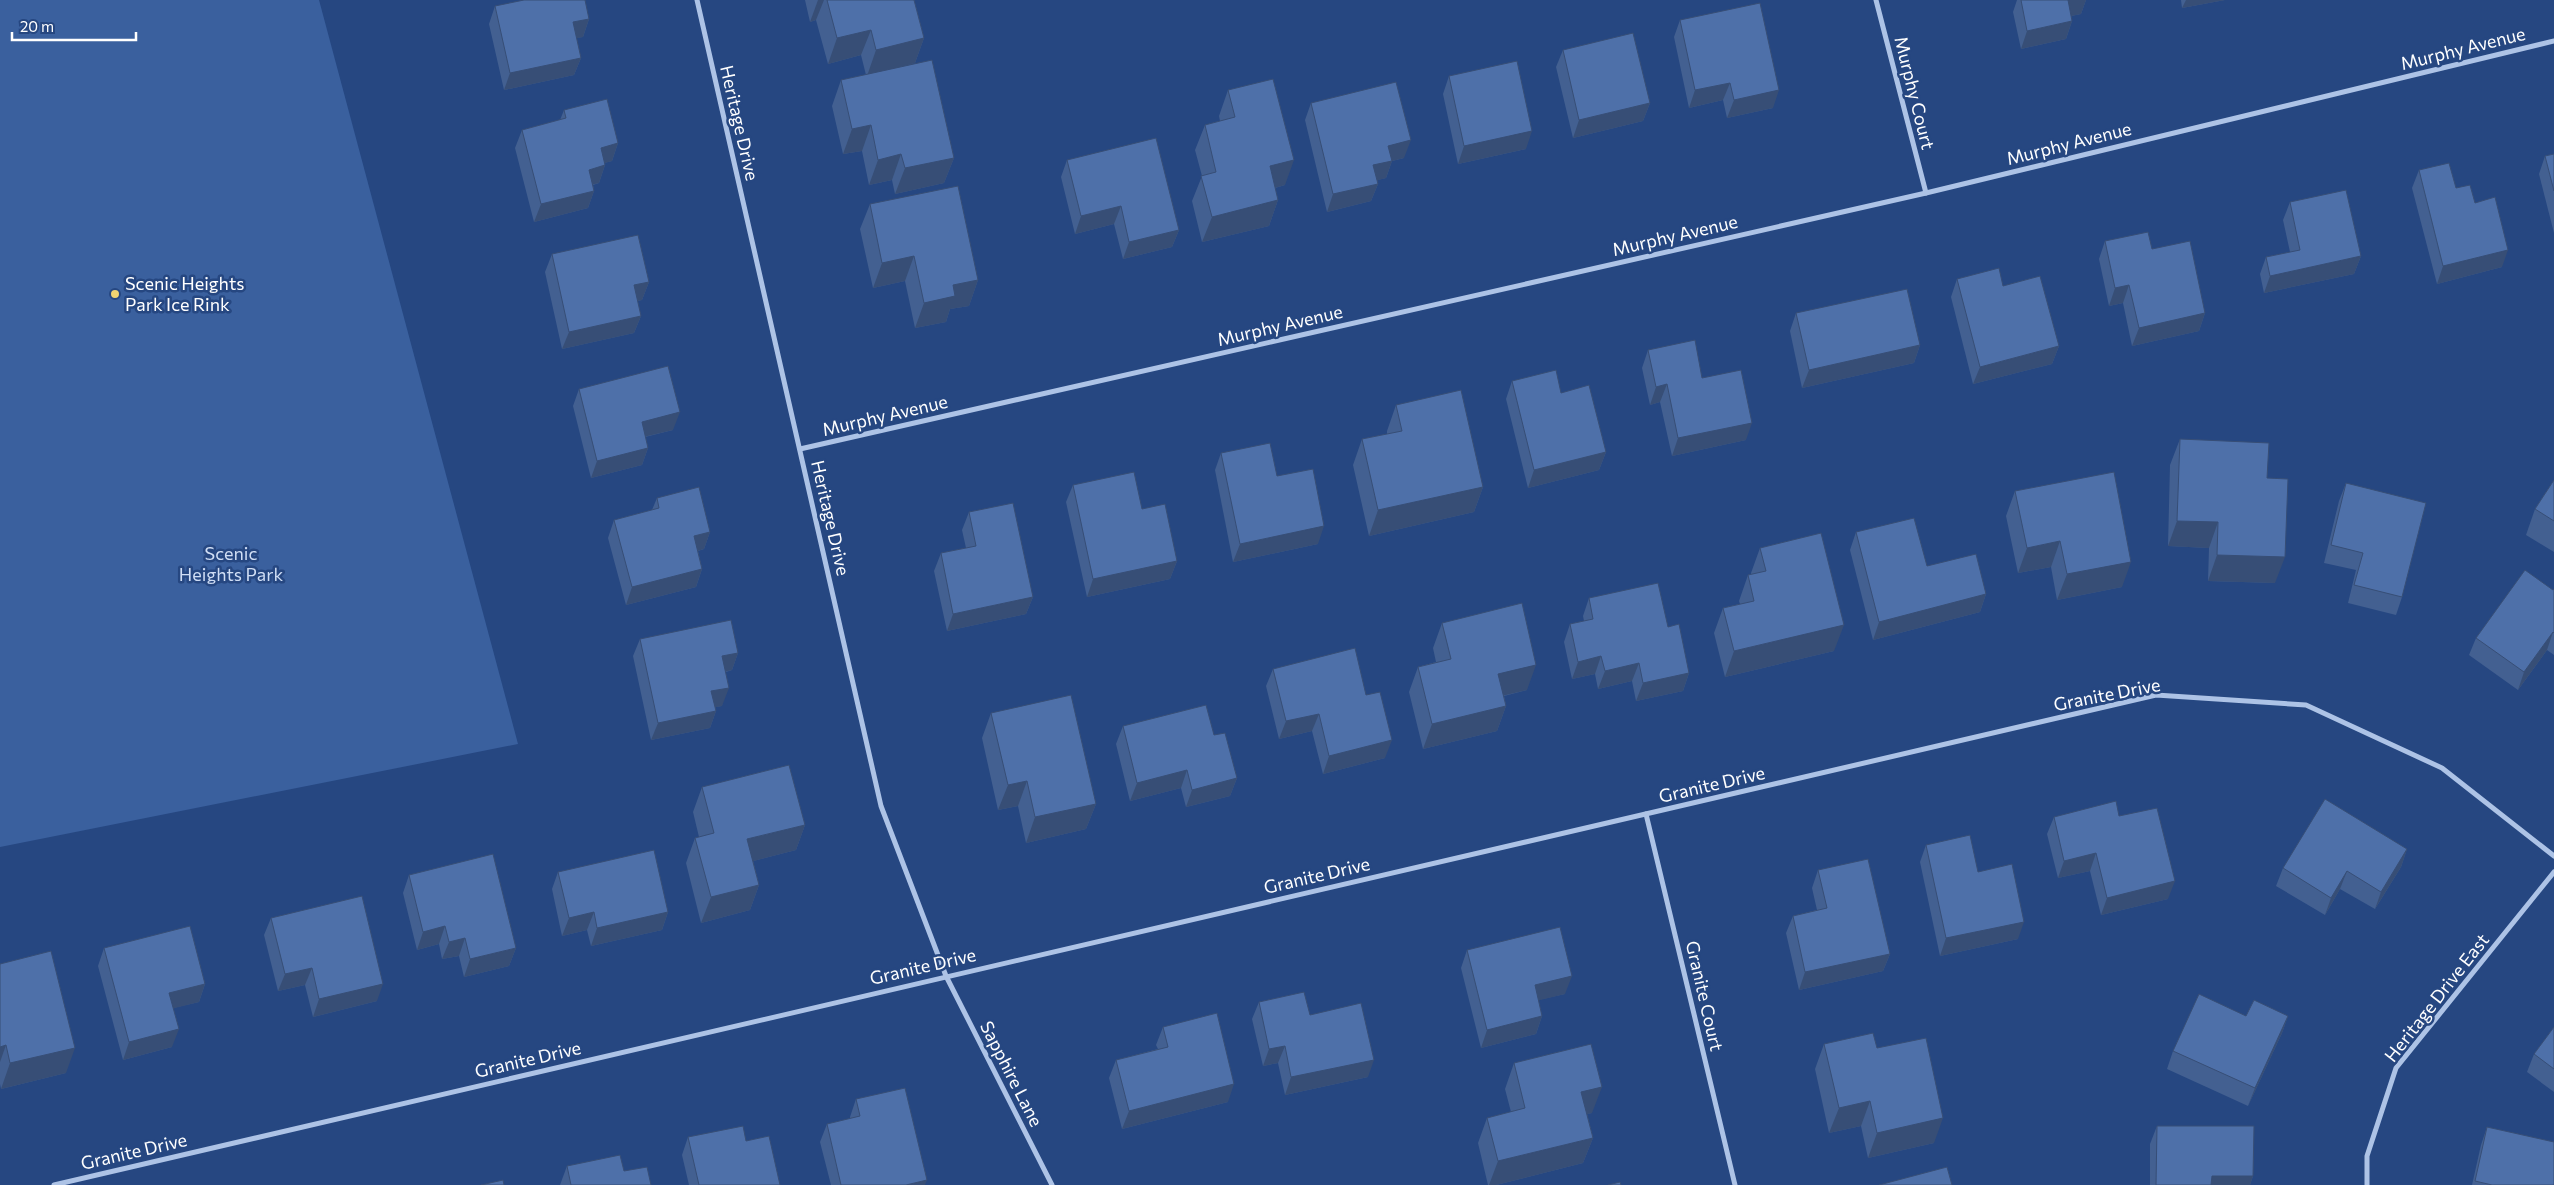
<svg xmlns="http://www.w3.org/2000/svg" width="2554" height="1185" viewBox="0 0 2554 1185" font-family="Commissioner,sans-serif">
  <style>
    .green { fill: #3a609e }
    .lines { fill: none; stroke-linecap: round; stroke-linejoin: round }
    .minor { stroke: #adc3e6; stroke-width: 5 }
    .wall { fill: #436091 }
    .shaded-wall { fill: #374e76 }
    .building { fill: #4e70a9; stroke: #374e76 }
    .poi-dot { fill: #f0d472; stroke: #264781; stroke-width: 2 }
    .labels { text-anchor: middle; stroke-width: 5; stroke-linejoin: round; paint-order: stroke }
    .street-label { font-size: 18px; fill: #fff; stroke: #264781 }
    .poi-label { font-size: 18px; fill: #fff; stroke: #264781; text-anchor: start }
    .park-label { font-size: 18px; fill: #d0def5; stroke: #264781 }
  </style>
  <rect width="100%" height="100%" fill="#264781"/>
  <polygon class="green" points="0,0 319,0 518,744 0,847"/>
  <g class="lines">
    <g class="minor">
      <polyline points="697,0 881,806 946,976 1052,1185"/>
      <polyline points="1876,0 1926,193"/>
      <polyline points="800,449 1926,193 2554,41"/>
      <polyline points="1646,814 1735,1185"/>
      <polyline points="54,1185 2156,695 2306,705 2442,768 2554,856"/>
      <polyline points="2367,1185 2367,1156 2396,1068 2554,872"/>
    </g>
  </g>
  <g class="wall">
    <polygon points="805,0 914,0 924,38 915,63 897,68 954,158 944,183 895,194 892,180 869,185 862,151 843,154 832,106 841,80 866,75 861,55 828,64 816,20 810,22"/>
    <polygon points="2017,0 2086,0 2081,14 2071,16 2072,21 2066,39 2021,49 2013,12"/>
    <polygon points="2181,0 2225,0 2182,8"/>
    <polygon points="495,6 589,19 583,37 576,38 581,58 574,75 504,90 489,24"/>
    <polygon points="1680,20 1773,108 1727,118 1723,100 1689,108 1674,37"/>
    <polygon points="1563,50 1650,103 1643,121 1573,138 1556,67"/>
    <polygon points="1449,76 1526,149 1458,164 1443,94"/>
    <polygon points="1228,90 1285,185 1275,188 1278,200 1269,226 1202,242 1192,201 1202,176 1195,150 1205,125 1220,121 1219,116"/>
    <polygon points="1311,103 1404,158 1392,161 1386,178 1377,180 1378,184 1371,201 1327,212 1305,120"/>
    <polygon points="564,110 618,143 612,161 604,163 605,165 599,183 593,185 594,191 588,208 534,222 515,148 522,130 560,120"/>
    <polygon points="2554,154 2554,233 2539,174 2545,156"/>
    <polygon points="1067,160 1179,230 1172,247 1123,259 1114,224 1075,234 1061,177"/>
    <polygon points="2419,170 2456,188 2475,203 2502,267 2437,284 2412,188"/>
    <polygon points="2290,202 2361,256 2354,274 2264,293 2260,274 2266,257 2290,252 2283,220"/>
    <polygon points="870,204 978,280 969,306 950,309 946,322 915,328 905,281 873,288 860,229"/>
    <polygon points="2105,241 2152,249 2205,313 2199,331 2132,346 2123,303 2109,306 2099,259"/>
    <polygon points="552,254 649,282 642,300 637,301 641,316 634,333 562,349 545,272"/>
    <polygon points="1957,279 2003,286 2059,346 2052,364 1973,384 1951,297"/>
    <polygon points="1796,313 1920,345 1914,363 1802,388 1790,331"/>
    <polygon points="1648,350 1702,378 1746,440 1672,456 1660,402 1650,405 1642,368"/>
    <polygon points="1512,381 1561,393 1606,452 1599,470 1528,488 1506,399"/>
    <polygon points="579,389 673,430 645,437 648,448 642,465 591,478 573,406"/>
    <polygon points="1396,405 1483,487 1474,512 1369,536 1353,465 1362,439 1387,434 1387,431"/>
    <polygon points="2180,439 2267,478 2275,583 2208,581 2209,548 2168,546 2170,465"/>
    <polygon points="1221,453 1277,476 1318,544 1233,562 1215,470"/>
    <polygon points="2554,480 2554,552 2526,535 2535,509"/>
    <polygon points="2346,483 2402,597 2396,615 2348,603 2356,570 2324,563 2339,501"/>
    <polygon points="1073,485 1177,561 1170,579 1087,597 1066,502"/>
    <polygon points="2015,491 2122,587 2057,600 2051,567 2018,573 2006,516"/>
    <polygon points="657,498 710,532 704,549 698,551 702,569 696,587 626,605 608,538 614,520 652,510"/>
    <polygon points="969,512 1033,597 1026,614 947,631 934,571 941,553 966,548 962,530"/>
    <polygon points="1856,532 1986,594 1980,612 1873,640 1850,550"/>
    <polygon points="1760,548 1834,651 1725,677 1714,633 1723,608 1740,604 1739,601 1748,575 1751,574 1751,573"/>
    <polygon points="2554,589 2554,655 2547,650 2518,690 2469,655 2476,638"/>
    <polygon points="1589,598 1668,627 1689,673 1683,691 1636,701 1632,681 1598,689 1595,674 1572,679 1564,642 1570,624 1584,621 1583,616"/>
    <polygon points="1442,623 1527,690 1504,696 1506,706 1497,731 1423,749 1409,692 1418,667 1436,662 1433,648"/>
    <polygon points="640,639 738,653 732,670 726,672 722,706 715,707 716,711 710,728 651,740 633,656"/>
    <polygon points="1273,669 1366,695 1385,758 1323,774 1312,731 1279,739 1266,686"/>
    <polygon points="991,713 1096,804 1086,829 1026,843 1018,806 998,810 982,738"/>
    <polygon points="1123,726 1214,735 1237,778 1230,796 1186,807 1181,788 1130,801 1116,744"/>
    <polygon points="702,787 805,825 796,850 753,861 759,885 750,910 701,923 686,863 695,838 699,837 693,812"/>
    <polygon points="2054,817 2168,899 2101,915 2090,871 2058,878 2047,834"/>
    <polygon points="1926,845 1978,872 2018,939 1940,956 1920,862"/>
    <polygon points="2407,849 2401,867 2375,909 2340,889 2325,915 2276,886 2283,868"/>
    <polygon points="1818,870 1890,954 1883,971 1799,990 1786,933 1793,916 1817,910 1812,888"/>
    <polygon points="558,872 668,912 662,930 591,946 587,930 562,936 552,889"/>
    <polygon points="409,875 516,948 509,966 464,977 459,956 442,959 439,944 417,950 403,893"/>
    <polygon points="271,918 377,1001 313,1017 305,985 278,991 264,935"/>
    <polygon points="104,948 205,984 199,1002 173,1008 172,1047 123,1060 98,966"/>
    <polygon points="1467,950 1565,994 1538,1000 1542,1016 1536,1034 1481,1048 1461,968"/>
    <polygon points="0,964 66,1073 1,1089 0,1084"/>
    <polygon points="1259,1002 1310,1015 1368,1077 1285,1095 1278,1063 1263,1066 1252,1019"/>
    <polygon points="2246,1016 2288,1016 2282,1033 2248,1106 2167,1069 2173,1051"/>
    <polygon points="1163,1027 1228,1102 1122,1129 1109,1078 1116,1060 1158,1049 1156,1045"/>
    <polygon points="2554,1027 2554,1092 2527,1072 2534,1054"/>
    <polygon points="1824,1044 1877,1048 1934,1143 1868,1158 1861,1126 1829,1133 1815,1069"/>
    <polygon points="1514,1063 1592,1113 1587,1114 1593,1138 1583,1163 1496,1185 1488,1185 1478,1143 1487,1118 1511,1112 1505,1089"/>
    <polygon points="856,1099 925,1185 831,1185 820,1142 827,1124 850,1119 850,1117"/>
    <polygon points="2157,1126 2253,1176 2250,1185 2150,1185 2150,1144"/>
    <polygon points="2487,1127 2554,1185 2472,1185 2481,1145"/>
    <polygon points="688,1137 746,1141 780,1185 689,1185 682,1155"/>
    <polygon points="567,1166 624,1171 651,1185 560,1185"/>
  </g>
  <g class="shaded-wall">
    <polygon points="818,0 824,0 816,20 810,22"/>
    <polygon points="2068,0 2086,0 2081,14 2061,18"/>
    <polygon points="2186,0 2225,0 2182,8"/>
    <polygon points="589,19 583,37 567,40 573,22"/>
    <polygon points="2072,21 2066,39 2021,49 2027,31"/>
    <polygon points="871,30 861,55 828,64 837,38"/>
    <polygon points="924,38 915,63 867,76 876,50"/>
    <polygon points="581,58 574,75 504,90 510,73"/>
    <polygon points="1730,83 1723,100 1689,108 1695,90"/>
    <polygon points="1779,90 1773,108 1727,118 1734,100"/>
    <polygon points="1650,103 1643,121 1573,138 1579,120"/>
    <polygon points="871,125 862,151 843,154 852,129"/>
    <polygon points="1532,131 1526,149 1458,164 1464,146"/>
    <polygon points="1411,140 1404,158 1392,161 1386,178 1367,183 1373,165 1388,146"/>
    <polygon points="618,143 612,161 594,166 601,148"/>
    <polygon points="901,154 892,180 869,185 878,160"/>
    <polygon points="954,158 944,183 895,194 905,168"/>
    <polygon points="1294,160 1285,185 1260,192 1270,166"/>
    <polygon points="605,165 599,183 583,187 589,170"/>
    <polygon points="1378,184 1371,201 1327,212 1333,194"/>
    <polygon points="594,191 588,208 534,222 541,204"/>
    <polygon points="1278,200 1269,226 1202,242 1212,217"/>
    <polygon points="1121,206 1114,224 1075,234 1081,216"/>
    <polygon points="1179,230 1172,247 1123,259 1129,242"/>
    <polygon points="2508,250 2502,267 2437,284 2443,266"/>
    <polygon points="914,256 905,281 873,288 882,263"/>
    <polygon points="2361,256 2354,274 2264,293 2270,276"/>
    <polygon points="978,280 969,306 950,309 946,322 915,328 924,303 953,285"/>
    <polygon points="649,282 642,300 627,303 634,285"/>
    <polygon points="2129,285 2123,303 2109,306 2115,288"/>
    <polygon points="2205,313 2199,331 2132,346 2139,328"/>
    <polygon points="641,316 634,333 562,349 569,332"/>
    <polygon points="1920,345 1914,363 1802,388 1809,370"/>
    <polygon points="2059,346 2052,364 1973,384 1980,367"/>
    <polygon points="1667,384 1660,402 1650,405 1656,387"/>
    <polygon points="680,412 673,430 635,439 642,422"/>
    <polygon points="1752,423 1746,440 1672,456 1678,438"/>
    <polygon points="648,448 642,465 591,478 597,461"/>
    <polygon points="1606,452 1599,470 1528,488 1534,470"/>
    <polygon points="1483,487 1474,512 1369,536 1378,510"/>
    <polygon points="2177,521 2218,522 2209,548 2168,546"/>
    <polygon points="1324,526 1318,544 1233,562 1240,544"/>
    <polygon points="710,532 704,549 687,554 694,536"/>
    <polygon points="2060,541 2051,567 2018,573 2027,548"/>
    <polygon points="2217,555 2285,557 2275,583 2208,581"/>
    <polygon points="1177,561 1170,579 1087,597 1093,579"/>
    <polygon points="2131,562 2122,587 2057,600 2067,574"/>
    <polygon points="702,569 696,587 626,605 632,587"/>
    <polygon points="1986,594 1980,612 1873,640 1879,622"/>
    <polygon points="1033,597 1026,614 947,631 953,614"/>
    <polygon points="1844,625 1834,651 1725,677 1734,651"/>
    <polygon points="2553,632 2547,650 2518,690 2524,672"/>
    <polygon points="738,653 732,670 716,674 722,656"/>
    <polygon points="1601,656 1595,674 1572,679 1578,662"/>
    <polygon points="1639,663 1632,681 1598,689 1605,671"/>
    <polygon points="1536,665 1527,690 1489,699 1498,674"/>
    <polygon points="1689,673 1683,691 1636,701 1643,683"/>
    <polygon points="729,688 722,706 705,709 711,691"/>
    <polygon points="1506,706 1497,731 1423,749 1432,724"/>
    <polygon points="716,711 710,728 651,740 658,723"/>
    <polygon points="1319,714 1312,731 1279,739 1286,721"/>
    <polygon points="1392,740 1385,758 1323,774 1329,756"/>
    <polygon points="1187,770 1181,788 1130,801 1137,783"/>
    <polygon points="1237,778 1230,796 1186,807 1192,790"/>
    <polygon points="1027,781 1018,806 998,810 1008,785"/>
    <polygon points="1096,804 1086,829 1026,843 1035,817"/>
    <polygon points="805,825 796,850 738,865 747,839"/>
    <polygon points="2407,849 2401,867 2375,909 2381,892"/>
    <polygon points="2096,853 2090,871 2058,878 2064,861"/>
    <polygon points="2347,871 2340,889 2325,915 2331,898"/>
    <polygon points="2175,881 2168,899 2101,915 2107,898"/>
    <polygon points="759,885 750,910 701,923 711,897"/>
    <polygon points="594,912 587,930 562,936 569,918"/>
    <polygon points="668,912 662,930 591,946 597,928"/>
    <polygon points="2024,922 2018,939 1940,956 1946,938"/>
    <polygon points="445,926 439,944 417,950 423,932"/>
    <polygon points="465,938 459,956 442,959 449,942"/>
    <polygon points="516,948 509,966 464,977 470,959"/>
    <polygon points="1890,954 1883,971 1799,990 1805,972"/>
    <polygon points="312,968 305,985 278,991 285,974"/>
    <polygon points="1572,976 1565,994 1528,1003 1535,985"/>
    <polygon points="205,984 199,1002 163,1011 169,993"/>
    <polygon points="383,984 377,1001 313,1017 319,999"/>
    <polygon points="1542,1016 1536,1034 1481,1048 1487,1030"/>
    <polygon points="2288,1016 2282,1033 2248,1106 2255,1088"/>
    <polygon points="179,1029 172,1047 123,1060 129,1042"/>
    <polygon points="6,1045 0,1062 0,1047"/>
    <polygon points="1285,1046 1278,1063 1263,1066 1269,1049"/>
    <polygon points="75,1048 66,1073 1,1089 10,1063"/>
    <polygon points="1374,1060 1368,1077 1285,1095 1291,1077"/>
    <polygon points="1234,1084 1228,1102 1122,1129 1129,1111"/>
    <polygon points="1602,1087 1592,1113 1572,1117 1581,1092"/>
    <polygon points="1870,1101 1861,1126 1829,1133 1839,1108"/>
    <polygon points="1943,1118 1934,1143 1868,1158 1877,1133"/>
    <polygon points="1593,1138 1583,1163 1496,1185 1489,1185 1498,1161"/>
    <polygon points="2212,1176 2253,1176 2250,1185 2208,1185"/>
    <polygon points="927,1180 925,1185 906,1185"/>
  </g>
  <g class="building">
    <polygon points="524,0 585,0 589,19 573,22 581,58 510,73 495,6"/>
    <polygon points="827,0 914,0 924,38 876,50 871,30 837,38"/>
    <polygon points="2021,0 2070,0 2068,0 2072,21 2027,31"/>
    <polygon points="1760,3 1779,90 1734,100 1730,83 1695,90 1680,20"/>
    <polygon points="1633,33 1650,103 1579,120 1563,50"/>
    <polygon points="932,60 954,158 905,168 901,154 878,160 871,125 852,129 841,80"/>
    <polygon points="1517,61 1532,131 1464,146 1449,76"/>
    <polygon points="1273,79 1294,160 1270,166 1278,200 1212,217 1201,176 1216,172 1205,125 1235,117 1228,90"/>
    <polygon points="1396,82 1411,140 1388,146 1392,161 1373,165 1378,184 1333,194 1311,103"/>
    <polygon points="607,99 618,143 601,148 605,165 589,170 594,191 541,204 522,130 566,118 564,110"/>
    <polygon points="1156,138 1179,230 1129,242 1121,206 1081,216 1067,160"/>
    <polygon points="2554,154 2554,191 2545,156"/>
    <polygon points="2449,163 2456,188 2470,185 2475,203 2495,197 2508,250 2443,266 2419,170"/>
    <polygon points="958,186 978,280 953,285 955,296 924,303 914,256 882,263 870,204"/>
    <polygon points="2346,190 2361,256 2270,276 2266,257 2300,250 2290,202"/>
    <polygon points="2148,232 2152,249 2190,241 2205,313 2139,328 2129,285 2115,288 2105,241"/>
    <polygon points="638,235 649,282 634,285 641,316 569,332 552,254"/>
    <polygon points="1999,268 2003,286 2040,276 2059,346 1980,367 1957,279"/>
    <polygon points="1907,289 1920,345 1809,370 1796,313"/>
    <polygon points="1695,340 1702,378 1741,370 1752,423 1678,438 1667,384 1656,387 1648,350"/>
    <polygon points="668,366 680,412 642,422 648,448 597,461 579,389"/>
    <polygon points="1556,370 1561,393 1589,385 1606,452 1534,470 1512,381"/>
    <polygon points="1461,390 1483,487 1378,510 1362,439 1402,431 1396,405"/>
    <polygon points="2180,439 2269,443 2267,478 2288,479 2285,557 2217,555 2218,522 2177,521"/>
    <polygon points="1270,443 1277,476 1313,469 1324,526 1240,544 1221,453"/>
    <polygon points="1134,472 1142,509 1165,504 1177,561 1093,579 1073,485"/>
    <polygon points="2114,472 2131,562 2067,574 2060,541 2027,548 2015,491"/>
    <polygon points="2554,480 2554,521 2535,509"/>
    <polygon points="2346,483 2426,503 2402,597 2354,585 2363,553 2331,545"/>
    <polygon points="699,487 710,532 694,536 702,569 632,587 614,520 659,508 657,498"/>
    <polygon points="1013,503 1033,597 953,614 941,553 976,546 969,512"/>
    <polygon points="1914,518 1927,566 1976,554 1986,594 1879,622 1856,532"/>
    <polygon points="1821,533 1844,625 1734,651 1723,608 1754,601 1748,575 1766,571 1760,548"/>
    <polygon points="2525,570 2553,590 2554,589 2554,633 2553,632 2524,672 2476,638"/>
    <polygon points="1658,583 1668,627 1679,624 1689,673 1643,683 1639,663 1605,671 1601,656 1578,662 1570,624 1593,619 1589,598"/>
    <polygon points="1522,603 1536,665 1498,674 1506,706 1432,724 1418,667 1451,659 1442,623"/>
    <polygon points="731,620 738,653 722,656 729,688 711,691 716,711 658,723 640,639"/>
    <polygon points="1355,648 1366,695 1380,692 1392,740 1329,756 1319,714 1286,721 1273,669"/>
    <polygon points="1071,695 1096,804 1035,817 1027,781 1008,785 991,713"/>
    <polygon points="1206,705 1214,735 1225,733 1237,778 1192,790 1187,770 1137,783 1123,726"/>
    <polygon points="789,765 805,825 747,839 759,885 711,897 695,838 714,833 702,787"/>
    <polygon points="2325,799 2407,849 2381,892 2347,871 2331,898 2283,868"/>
    <polygon points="2116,801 2119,816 2157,808 2175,881 2107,898 2096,853 2064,861 2054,817"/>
    <polygon points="1970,835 1978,872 2012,864 2024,922 1946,938 1926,845"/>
    <polygon points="654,850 668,912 597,928 594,912 569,918 558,872"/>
    <polygon points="493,854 516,948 470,959 465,938 449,942 445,926 423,932 409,875"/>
    <polygon points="1868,859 1890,954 1805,972 1793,916 1827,908 1818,870"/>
    <polygon points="362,896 383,984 319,999 312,968 285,974 271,918"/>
    <polygon points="190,926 205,984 169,993 179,1029 129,1042 104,948"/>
    <polygon points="1560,927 1572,976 1535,985 1542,1016 1487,1030 1467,950"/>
    <polygon points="51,951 75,1048 10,1063 6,1045 0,1047 0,964"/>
    <polygon points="1304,992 1310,1015 1361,1003 1374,1060 1291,1077 1285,1046 1269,1049 1259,1002"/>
    <polygon points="2199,994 2246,1016 2254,1000 2288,1016 2255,1088 2173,1051"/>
    <polygon points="1217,1013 1234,1084 1129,1111 1116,1060 1168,1047 1163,1027"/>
    <polygon points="2554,1027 2554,1069 2534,1054"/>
    <polygon points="1873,1033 1877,1048 1926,1038 1943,1118 1877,1133 1870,1101 1839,1108 1824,1044"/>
    <polygon points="1591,1044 1602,1087 1581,1092 1593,1138 1498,1161 1487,1118 1525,1108 1514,1063"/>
    <polygon points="905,1088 927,1180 906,1185 841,1185 827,1124 860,1116 856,1099"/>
    <polygon points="743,1126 746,1141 769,1136 780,1185 699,1185 688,1137"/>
    <polygon points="2157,1126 2254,1126 2253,1176 2212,1176 2211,1185 2156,1185"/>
    <polygon points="2487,1127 2554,1142 2554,1185 2492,1185 2475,1181"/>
    <polygon points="620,1155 624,1171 647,1167 651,1185 571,1185 567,1166"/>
    <polygon points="1947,1167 1952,1185 1879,1185"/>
    <polygon points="503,1180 504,1185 481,1185"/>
    <polygon points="1620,1182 1621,1185 1608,1185"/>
  </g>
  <circle class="poi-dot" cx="115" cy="294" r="5"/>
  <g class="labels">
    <g class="street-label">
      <text transform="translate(2463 49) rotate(-14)" y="6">Murphy Avenue</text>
      <text transform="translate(1914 93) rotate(76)" y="6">Murphy Court</text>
      <text transform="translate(739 123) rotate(77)" y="6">Heritage Drive</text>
      <text transform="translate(2069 144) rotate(-14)" y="6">Murphy Avenue</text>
      <text transform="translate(1675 236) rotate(-13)" y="6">Murphy Avenue</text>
      <text transform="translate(1280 326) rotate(-13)" y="6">Murphy Avenue</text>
      <text transform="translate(885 416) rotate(-13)" y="6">Murphy Avenue</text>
      <text transform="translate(830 518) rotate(77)" y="6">Heritage Drive</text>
      <text transform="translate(2107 695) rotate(-11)" y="6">Granite Drive</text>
      <text transform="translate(1712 785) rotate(-13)" y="6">Granite Drive</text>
      <text transform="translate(1317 876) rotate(-13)" y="6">Granite Drive</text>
      <text transform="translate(923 967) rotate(-13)" y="6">Granite Drive</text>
      <text transform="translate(1704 996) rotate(77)" y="6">Granite Court</text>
      <text transform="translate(2437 998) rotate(-52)" y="6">Heritage Drive East</text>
      <text transform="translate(528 1060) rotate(-13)" y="6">Granite Drive</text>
      <text transform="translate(1011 1074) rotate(63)" y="6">Sapphire Lane</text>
      <text transform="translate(134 1152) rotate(-13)" y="6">Granite Drive</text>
    </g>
    <g class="poi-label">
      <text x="125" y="290">Scenic Heights<tspan x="125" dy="21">Park Ice Rink</tspan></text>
    </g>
    <g class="park-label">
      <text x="231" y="560">Scenic<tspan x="231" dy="21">Heights Park</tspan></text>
    </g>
  </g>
  <path d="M12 32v8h124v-8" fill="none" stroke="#ffffff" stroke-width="2.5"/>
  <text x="20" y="32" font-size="15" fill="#ffffff" stroke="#264781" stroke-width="4" paint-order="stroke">20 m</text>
</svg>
